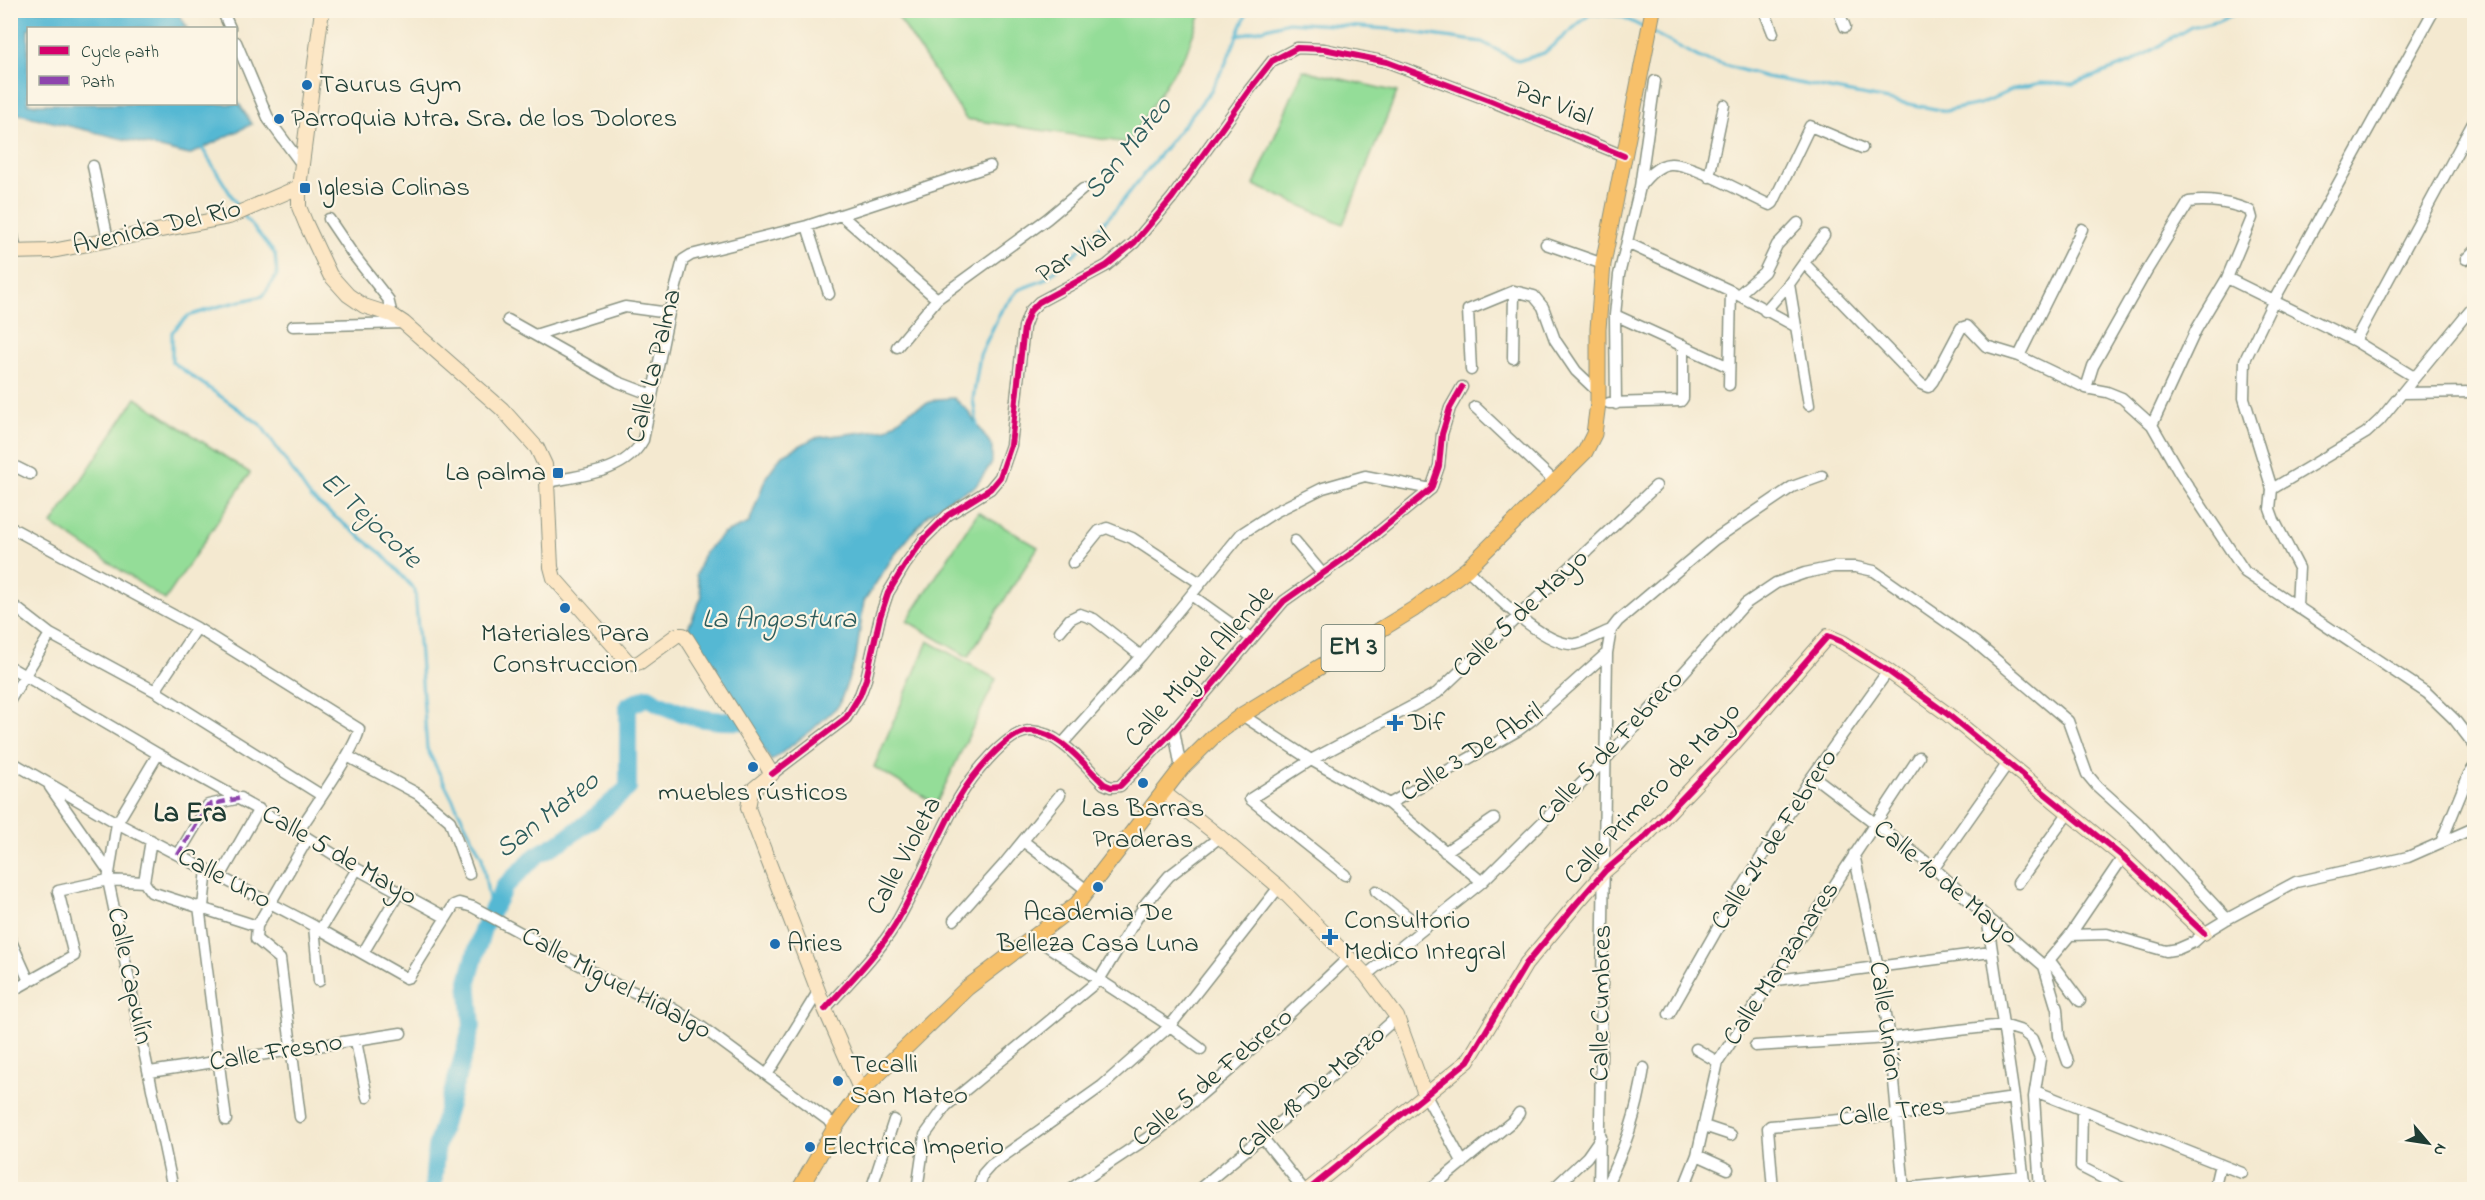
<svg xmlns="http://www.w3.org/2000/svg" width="2485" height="1200" viewBox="0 0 2485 1200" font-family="'Indie Flower',sans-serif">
	<rect width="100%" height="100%" fill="#fcf5e5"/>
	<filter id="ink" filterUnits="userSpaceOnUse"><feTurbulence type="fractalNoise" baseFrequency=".0167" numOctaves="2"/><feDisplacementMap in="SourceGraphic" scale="12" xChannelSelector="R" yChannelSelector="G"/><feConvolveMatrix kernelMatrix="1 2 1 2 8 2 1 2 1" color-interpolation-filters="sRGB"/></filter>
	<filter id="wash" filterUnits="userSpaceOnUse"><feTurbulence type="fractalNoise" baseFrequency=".008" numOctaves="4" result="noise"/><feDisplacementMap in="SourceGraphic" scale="24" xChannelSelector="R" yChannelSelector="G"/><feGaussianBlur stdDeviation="1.35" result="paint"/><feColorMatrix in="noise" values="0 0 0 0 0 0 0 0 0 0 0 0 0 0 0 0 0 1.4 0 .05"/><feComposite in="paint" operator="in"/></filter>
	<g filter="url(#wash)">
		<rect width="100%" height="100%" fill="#f4e9d0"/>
		<path fill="#94dd98" stroke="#5a8d66" stroke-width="1.5" d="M 894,11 L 1202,11 L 1186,53 L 1128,143 L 966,119 Z
			M 1303,70 L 1397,92 L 1343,224 L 1254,185 Z
			M 136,398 L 250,473 L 165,600 L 52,524 Z
			M 978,512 L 1038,547 L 968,657 L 907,621 Z
			M 928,641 L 996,679 L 936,804 L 874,767 Z"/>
		<path fill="#54b8d3" stroke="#3a7a84" stroke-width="1.5" d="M 11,10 L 176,11 L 188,28 L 28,28 L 28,104 L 236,104 L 236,99 L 252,124 L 189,155 L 11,112 Z
			M 954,398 L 967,410 L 992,446 L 992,463 L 975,487 L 952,497 L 928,514 L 893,557 L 864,601 L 856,658 L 839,705 L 812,730 L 771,761 L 688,628 L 702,596 L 696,575 L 704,553 L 723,534 L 749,523 L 766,477 L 781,456 L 814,438 L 887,429 L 910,411 L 937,399 Z"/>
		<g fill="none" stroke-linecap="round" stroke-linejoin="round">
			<path stroke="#54b8d3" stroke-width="3" d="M 1653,33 L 1700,58 L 1766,77 L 1946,111 L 1980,104 L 2014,89 L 2040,83 L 2073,84 L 2132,62 L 2191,27 L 2217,21 L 2241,10
				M 1237,36 L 1288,22 L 1389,29 L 1482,42 L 1518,61 L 1544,53 L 1590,14 L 1621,16 L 1644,28
				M 202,148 L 239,208
				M 244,216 L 275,254 L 277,275 L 263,296 L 220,306 L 188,316 L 172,332 L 172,362 L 261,425 L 311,498 L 382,554 L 415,590 L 427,749 L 482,857 L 491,912
				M 977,425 L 973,399 L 980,355 L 1001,311 L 1018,290 L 1044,280 L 1079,250 L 1116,209 L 1210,92 L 1225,65 L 1248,10"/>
			<path stroke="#54b8d3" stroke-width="18" d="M 433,1190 L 436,1148 L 472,1026 L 468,981 L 483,928 L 505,886 L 537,855 L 562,841 L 590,821 L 628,788 L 628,706 L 648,697 C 677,715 711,723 745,721"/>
		</g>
	</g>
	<g filter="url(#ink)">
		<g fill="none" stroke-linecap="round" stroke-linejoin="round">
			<defs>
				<path id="street" d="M 222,10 L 230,28
					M 1764,10 L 1773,33
					M 1838,10 L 1845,27
					M 1934,10 L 1935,12
					M 2473,10 L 2474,11
					M 236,42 L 269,120 L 303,166
					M 93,166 L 108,240
					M 1709,177 L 1724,105
					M 1640,186 C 1647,177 1657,165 1670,164 C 1690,162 1749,196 1770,205 L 1773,203 L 1810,126 L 1862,148
					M 841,215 L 937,299
					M 329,219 L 352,253 L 388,299 L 392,315
					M 10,220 L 16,252
					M 807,226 L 829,294
					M 1627,243 L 1731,291 L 1795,326
					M 1546,244 L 1603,264
					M 2466,259 L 2474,251
					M 1804,263 L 1921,384 L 1928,387 L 1933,381 L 1961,328 L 1967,326 L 1986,346 L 2019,356 L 2086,388 L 2107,392 L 2122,398 L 2152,425
					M 2227,278 L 2355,341 L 2414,377
					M 1738,295 L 1764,272 L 1777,245 L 1798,223
					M 1765,311 L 1789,284
					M 1615,315 L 1729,367
					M 508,320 L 618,382 L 652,395
					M 293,326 L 404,323
					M 535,335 L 625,307 L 669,313
					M 2355,341 L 2474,121
					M 897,347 L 937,299 L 1047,219 L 1083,189
					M 2019,356 L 2082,229
					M 1513,358 L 1514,291
					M 1471,370 L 1468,310 L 1514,291 L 1534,296 L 1543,307 L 1555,340 L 1576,371 L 1598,392
					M 1729,385 L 1731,291
					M 2086,388 L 2093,366 L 2147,270 L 2189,202 C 2207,199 2234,203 2250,211 L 2252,218 L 2227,278 L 2196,330 L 2152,425 L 2180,474 L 2245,572 L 2427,693 L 2454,719 L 2474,745
					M 2402,393 L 2474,392
					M 1609,403 L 1681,401 L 1683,398 L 1683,345
					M 1616,404 L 1615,315 L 1619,275 L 1640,187 L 1655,81
					M 1809,405 L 1789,284 L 1824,235
					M 1475,407 L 1555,482
					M 10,464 L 30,474
					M 547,482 C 582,475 625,473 643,440 L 669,313 L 683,260 L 691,255 L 807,226 L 990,166
					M 2272,489 L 2244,398 L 2245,360 L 2273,302 L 2434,10
					M 10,527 L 197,628 L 359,729 C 358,746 310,813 298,832
					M 1295,541 L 1321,572
					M 1073,563 L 1099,531 L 1107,528 L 1132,538 L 1200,583
					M 1467,569 C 1489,589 1544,648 1576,644 C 1587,642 1600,634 1611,630
					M 1191,595 L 1251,638
					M 10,603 L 50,634 L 155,691 L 321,795
					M 2297,606 L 2299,568 L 2274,520 L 2270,509 L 2272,489 L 2366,433 L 2380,420 L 2474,305
					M 1060,631 L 1070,619 L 1080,614 L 1094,619 L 1141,656
					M 10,667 L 158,754 L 298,832 L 357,869 L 445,917
					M 155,691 L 197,628
					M 10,700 L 50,634
					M 1242,715 L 1311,760 L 1389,804 L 1482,882
					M 1174,730 L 1181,769
					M 1062,744 L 1141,656 L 1241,534 L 1275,512 L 1323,488 L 1365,476 L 1431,489
					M 158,754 L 117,823 L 108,880 L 172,1184
					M 347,756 L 418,794 L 450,821 L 469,874
					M 10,761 L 117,823 L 314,926 L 406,978 L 409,977 L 454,905 L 459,903 L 473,907 L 617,985 L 670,1007 L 703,1028 L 836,1126
					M 772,774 L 846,718 L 860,695 L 866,679 L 880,617 L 888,593 L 905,565 L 924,539 L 948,515 L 990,489 L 1000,477 L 1011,445 L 1024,327 L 1030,311 L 1039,302 L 1106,266 L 1134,243 L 1172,198 L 1250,89 L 1272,61 L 1297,48 L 1324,49 L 1387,62 L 1491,101 L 1624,156
					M 1813,776 L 1934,868 L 1987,917 L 2044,966
					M 50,787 L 108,870
					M 1389,804 L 1517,731 L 1533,719 L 1607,653
					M 2442,840 L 2469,774 L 2474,767
					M 1023,841 L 1088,891
					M 1445,852 L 1494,819
					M 1854,854 L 1878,967 L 1890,1038 L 1904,1190
					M 178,855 L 208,805 L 241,798
					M 1934,868 L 2008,763
					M 1345,875 L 1250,799 L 1311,760 L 1437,693 L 1656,486
					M 220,877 L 259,809
					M 144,882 L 151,892 L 257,926
					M 144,882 L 151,840
					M 2018,883 L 2069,812
					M 1376,891 L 1422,928
					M 199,906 L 226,1120
					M 203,907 L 207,869
					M 1987,917 L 2014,1098 L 2025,1190
					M 954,920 L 1004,864 L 1060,795
					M 314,926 L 319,981
					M 320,930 L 357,869
					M 2070,935 L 2107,934 L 2166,951 L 2178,949 L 2194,942 L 2204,933 L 2227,919 L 2296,882 L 2408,857 L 2474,828
					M 1035,938 L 1170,1026 L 1201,1049
					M 10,939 L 29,981
					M 363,953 L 400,891
					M 2050,961 L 2080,1001
					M 2044,966 L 2070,935 L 2123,857
					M 2044,966 L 2057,1009 L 2059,1036 L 2068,1062
					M 1366,975 L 1482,882 L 1605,760 L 1745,604 L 1776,583 L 1805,573 L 1833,567 L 1856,567 L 1874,571 L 1975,642 L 2068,721 L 2087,774 L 2097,786 L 2137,822 L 2227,919
					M 1769,981 L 1991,952
					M 10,992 L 74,956 L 58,891 L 108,880 L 144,882
					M 825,1009 C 849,982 876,956 895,925 C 919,884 936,839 959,798 C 970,779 1007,730 1031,731 C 1060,732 1085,766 1104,784 L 1111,787 L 1120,786 L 1174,730 L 1284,601 L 1359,548 L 1431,489 L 1439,466 L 1442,434 L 1450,408 L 1462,387
					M 1669,1014 L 1724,917 L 1809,781 L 1888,671
					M 356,1041 L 367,1097
					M 1755,1046 L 1890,1038 L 2003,1025 L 2022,1031 L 2032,1039 L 2040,1059 L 2034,1097 L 2040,1190
					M 1696,1049 L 1718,1062
					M 150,1072 L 401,1033
					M 767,1075 L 818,992
					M 2035,1091 L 2242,1173
					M 1425,1094 L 1463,1163
					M 2082,1110 L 2081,1167 L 2126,1190
					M 300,1117 L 280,959 L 256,939 L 257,926 L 308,838
					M 1704,1126 L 1731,1135
					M 1262,1137 L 1304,1190
					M 1697,1155 L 1728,1169
					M 1686,1184 L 1699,1190
					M 1898,1189 L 2023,1176
					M 871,1190 L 894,1120
					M 917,1190 L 925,1135 L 946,1106 L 1099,980 L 1146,903 L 1169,876 L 1220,837
					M 978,1190 L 983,1174 L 991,1165 L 1102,1086 L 1170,1026 L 1279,887
					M 1069,1190 L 1158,1131 L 1229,1071 L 1349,957
					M 1198,1190 L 1286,1117 L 1397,1017
					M 1429,1190 L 1514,1120 L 1519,1113
					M 1552,1190 L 1587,1157 L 1601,1137
					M 1599,1190 L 1607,653 L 1611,630 L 1618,621 L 1715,539 L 1792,487 L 1822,476
					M 1604,1190 C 1625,1149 1637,1114 1644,1068
					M 1683,1190 L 1697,1155 L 1718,1062 L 1919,757
					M 1773,1190 L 1768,1128 L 1770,1126 L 1897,1115 L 2014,1098
					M 2214,1190 L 2220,1164"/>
				<path id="secondary" d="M 322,10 L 299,187 L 299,207 L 306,224 L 330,275 L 348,295 L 364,306 L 392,315 L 404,323 L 502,409 L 537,448 L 545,465 L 547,482 L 551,567 L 554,578 L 629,663 L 634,664 L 640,662 L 677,635 L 683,635 L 687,639 L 772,774 L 751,791 L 748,808 L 825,1009 L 861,1091
					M 10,252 L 52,251 L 229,217 L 299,187
					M 1163,792 L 1220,837 L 1279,887 L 1366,975 L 1397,1017 L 1425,1094
					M 1308,1190 L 1468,1061 L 1526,964 L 1577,903 L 1605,871 L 1645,837 L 1731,747 L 1828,636 L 1842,642 L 1888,671 L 1946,713 L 2123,857 L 2204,933"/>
				<path id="primary" d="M 799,1190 L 836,1126 L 861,1091 L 967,988 L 1077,904 L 1181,769 L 1214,736 L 1242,715 L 1414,609 L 1467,569 L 1585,452 L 1594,434 L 1598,403 L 1598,329 L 1603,264 L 1653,10"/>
			</defs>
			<use href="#street" stroke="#8a9382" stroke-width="13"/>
			<use href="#secondary" stroke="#8a9382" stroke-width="16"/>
			<use href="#primary" stroke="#8a9382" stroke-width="17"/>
			<use href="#street" stroke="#fff" stroke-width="10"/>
			<use href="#secondary" stroke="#fce6c4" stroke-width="14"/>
			<use href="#primary" stroke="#f7c06b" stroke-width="15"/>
			<path stroke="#8e44ad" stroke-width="4.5" stroke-dasharray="9 4.5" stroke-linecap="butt" d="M 178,855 L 208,805 L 241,798"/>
			<defs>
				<path id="cycleway" d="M 772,774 L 846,718 L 860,695 L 866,679 L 880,617 L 888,593 L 905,565 L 924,539 L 948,515 L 990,489 L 1000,477 L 1011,445 L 1024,327 L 1030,311 L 1039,302 L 1106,266 L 1134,243 L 1172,198 L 1250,89 L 1272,61 L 1297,48 L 1324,49 L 1387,62 L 1491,101 L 1624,156
					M 825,1009 C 849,982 876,956 895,925 C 919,884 936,839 959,798 C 970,779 1007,730 1031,731 C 1060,732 1085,766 1104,784 L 1111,787 L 1120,786 L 1174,730 L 1284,601 L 1359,548 L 1431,489 L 1439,466 L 1442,434 L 1450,408 L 1462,387
					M 1308,1190 L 1468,1061 L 1526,964 L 1577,903 L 1605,871 L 1645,837 L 1731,747 L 1828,636 L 1842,642 L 1888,671 L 1946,713 L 2123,857 L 2204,933"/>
			</defs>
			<use href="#cycleway" stroke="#fcf5e5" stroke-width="10"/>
			<use href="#cycleway" stroke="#d6006c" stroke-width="6"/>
		</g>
	</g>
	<g fill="#1f6fb2" stroke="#fcf5e5" stroke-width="2">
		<circle cx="307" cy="85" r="6"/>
		<circle cx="279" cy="119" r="6"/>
		<rect x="299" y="182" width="12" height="12" rx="3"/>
		<rect x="552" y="467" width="12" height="12" rx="3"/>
		<circle cx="565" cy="608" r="6"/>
		<path d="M1392 714h6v6h6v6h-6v6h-6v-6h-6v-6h6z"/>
		<circle cx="753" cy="767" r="6"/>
		<circle cx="1143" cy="783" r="6"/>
		<circle cx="1098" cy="887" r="6"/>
		<path d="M1327 928h6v6h6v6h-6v6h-6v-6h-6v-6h6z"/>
		<circle cx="775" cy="944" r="6"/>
		<circle cx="838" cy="1081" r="6"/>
		<circle cx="810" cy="1147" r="6"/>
	</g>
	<g text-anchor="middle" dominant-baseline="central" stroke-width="4.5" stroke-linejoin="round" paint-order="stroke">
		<rect fill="#fcf5e5" stroke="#617469" stroke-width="1.5" x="1321.5" y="625" width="63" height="46" rx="4.5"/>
		<g font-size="26" font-weight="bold" fill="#1f3d34">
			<text x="1353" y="648">EM 3</text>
		</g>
		<g font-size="27" fill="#1f3d34" stroke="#fcf5e5" text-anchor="start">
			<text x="319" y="85">Taurus Gym</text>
			<text x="291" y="119">Parroquia Ntra. Sra. de los Dolores</text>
			<text x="317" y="188">Iglesia Colinas</text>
			<text x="546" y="473" text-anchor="end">La palma</text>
			<text x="565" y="634" text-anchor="middle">Materiales Para<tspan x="565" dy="31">Construccion</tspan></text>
			<text x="1408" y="723">Dif</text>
			<text x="753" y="793" text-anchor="middle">muebles rústicos</text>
			<text x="1143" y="809" text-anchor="middle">Las Barras<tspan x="1143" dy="31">Praderas</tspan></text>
			<text x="1098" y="913" text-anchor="middle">Academia De<tspan x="1098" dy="31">Belleza Casa Luna</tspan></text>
			<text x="1344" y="921">Consultorio<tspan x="1344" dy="31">Medico Integral</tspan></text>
			<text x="787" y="944">Aries</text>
			<text x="850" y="1065">Tecalli<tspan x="850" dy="31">San Mateo</tspan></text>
			<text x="822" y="1147">Electrica Imperio</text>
		</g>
		<g font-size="27" fill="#1f3d34" stroke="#fcf5e5">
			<text transform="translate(1553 104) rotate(22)">Par Vial</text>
			<text transform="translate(157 228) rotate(-13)">Avenida Del Río</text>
			<text transform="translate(1074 256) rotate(-32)">Par Vial</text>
			<text transform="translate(655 366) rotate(-76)">Calle La Palma</text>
			<text transform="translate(1521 614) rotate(-43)">Calle 5 de Mayo</text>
			<text transform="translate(1200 667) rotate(-48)">Calle Miguel Allende</text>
			<text transform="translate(1611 748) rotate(-47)">Calle 5 de Febrero</text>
			<text transform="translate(1472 753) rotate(-32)">Calle 3 De Abril</text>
			<text transform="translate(1653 794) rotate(-46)">Calle Primero de Mayo</text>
			<text transform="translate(1775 840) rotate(-57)">Calle 24 de Febrero</text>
			<text transform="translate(339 856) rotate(30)">Calle 5 de Mayo</text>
			<text transform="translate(905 856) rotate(-62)">Calle Violeta</text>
			<text transform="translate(224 879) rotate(28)">Calle Uno</text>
			<text transform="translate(1945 883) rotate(40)">Calle 10 de Mayo</text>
			<text transform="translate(1782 964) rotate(-57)">Calle Manzanares</text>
			<text transform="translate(129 976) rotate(78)">Calle Capulín</text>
			<text transform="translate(616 984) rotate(28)">Calle Miguel Hidalgo</text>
			<text transform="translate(1602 1003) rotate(-89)">Calle Cumbres</text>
			<text transform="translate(1885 1021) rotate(82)">Calle Unión</text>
			<text transform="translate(276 1053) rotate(-9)">Calle Fresno</text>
			<text transform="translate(1213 1078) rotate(-40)">Calle 5 de Febrero</text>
			<text transform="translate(1312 1092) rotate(-41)">Calle 18 De Marzo</text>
			<text transform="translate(1892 1113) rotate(-6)">Calle Tres</text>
		</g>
		<g font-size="28" font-style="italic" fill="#2c5c5c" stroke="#fcf5e5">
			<text transform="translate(1129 149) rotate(-51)">San Mateo</text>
			<text transform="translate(370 521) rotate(43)">El Tejocote</text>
			<text x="779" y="620">La Angostura</text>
			<text transform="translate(548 816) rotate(-38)">San Mateo</text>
		</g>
		<g font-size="28" font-weight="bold" fill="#1f3d34" stroke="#fcf5e5">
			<text x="190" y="814">La Era</text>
		</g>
	</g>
	<rect width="2485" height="1200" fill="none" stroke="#fcf5e5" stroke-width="36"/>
	<rect x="27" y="27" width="210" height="78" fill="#fcf5e5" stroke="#a4ab9e" stroke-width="1.5"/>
	<rect x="39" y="46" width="30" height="9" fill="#d6006c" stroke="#a4ab9e" stroke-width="1.5"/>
	<text x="81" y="57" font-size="18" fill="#1f3d34">Cycle path</text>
	<rect x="39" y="76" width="30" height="9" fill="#8e44ad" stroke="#a4ab9e" stroke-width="1.5"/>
	<text x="81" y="87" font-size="18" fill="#1f3d34">Path</text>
	<g transform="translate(2428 1143) rotate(119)" stroke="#fcf5e5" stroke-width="4.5" paint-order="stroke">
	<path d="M0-4.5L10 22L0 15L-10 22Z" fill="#1f3d34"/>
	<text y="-9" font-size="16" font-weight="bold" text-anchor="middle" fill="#1f3d34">N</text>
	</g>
</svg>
